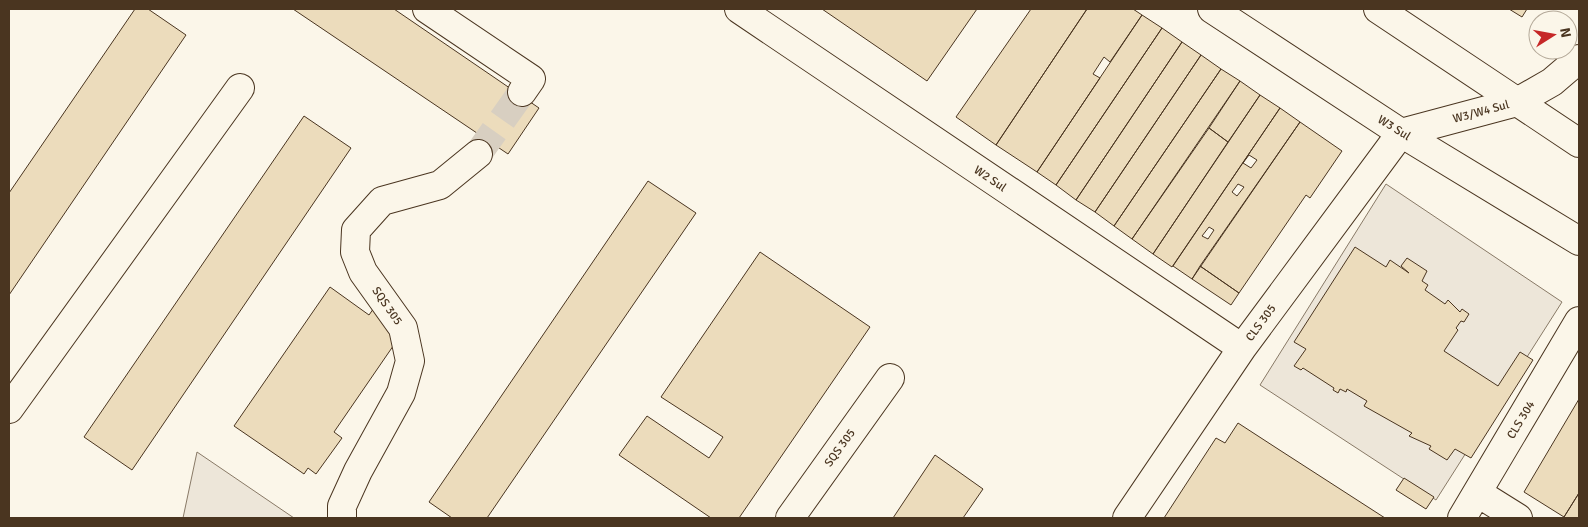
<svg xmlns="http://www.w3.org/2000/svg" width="1588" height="527" viewBox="0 0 1588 527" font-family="Signika,sans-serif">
	<rect width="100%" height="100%" fill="#fbf6e9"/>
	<path fill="#ede6d9" stroke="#887966" d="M 1386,184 L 1562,302 L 1436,500 L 1260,385 Z
		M 197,452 L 294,518 L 183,518 Z"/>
	<path fill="#ecdcbc" stroke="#4a3520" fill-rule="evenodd" d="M 135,9 L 148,9 L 186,35 L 9,295 L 9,193 Z
		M 293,9 L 394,9 L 539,108 L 508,154 Z
		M 822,9 L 977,9 L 927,81 Z
		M 1031,9 L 1087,9 L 996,145 L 956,117 Z
		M 1087,9 L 1133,9 L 1142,15 L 1110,62 L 1104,57 L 1093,74 L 1100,78 L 1037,172 L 996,145 Z
		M 1509,9 L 1527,9 L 1522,17 Z
		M 1142,15 L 1162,28 L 1056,185 L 1037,172 Z
		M 1162,28 L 1182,42 L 1076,200 L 1056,185 Z
		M 1182,42 L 1201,55 L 1095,212 L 1076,200 Z
		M 1201,55 L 1221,69 L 1114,226 L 1095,212 Z
		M 1221,69 L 1240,81 L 1132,239 L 1114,226 Z
		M 1240,81 L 1260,95 L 1228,142 L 1209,128 Z
		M 1260,95 L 1280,108 L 1172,267 L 1153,254 Z
		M 1280,108 L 1300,122 L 1192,279 L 1173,266 ZM 1249,155 L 1257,160 L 1251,168 L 1243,163 ZM 1238,184 L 1244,187 L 1237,196 L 1232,192 ZM 1209,227 L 1214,230 L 1208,239 L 1202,236 Z
		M 304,116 L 351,148 L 132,470 L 84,437 Z
		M 1300,122 L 1342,151 L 1310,198 L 1306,195 L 1239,293 L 1200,266 Z
		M 1209,128 L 1228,142 L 1153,254 L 1132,239 Z
		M 648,181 L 696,213 L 487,518 L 452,518 L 429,502 Z
		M 1355,247 L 1386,267 L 1390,260 L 1409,273 L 1401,266 L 1407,258 L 1427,271 L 1422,281 L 1428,285 L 1425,290 L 1445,304 L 1448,300 L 1460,312 L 1462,309 L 1469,314 L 1464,322 L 1461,321 L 1456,328 L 1458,330 L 1444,351 L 1498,386 L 1520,352 L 1533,360 L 1471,458 L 1455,449 L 1447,460 L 1429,449 L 1431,446 L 1409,436 L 1412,433 L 1364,406 L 1367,401 L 1347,389 L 1346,392 L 1340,389 L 1338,393 L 1333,390 L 1334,388 L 1303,368 L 1301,370 L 1294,366 L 1306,349 L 1294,342 Z
		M 760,252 L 870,327 L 739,518 L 711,518 L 619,455 L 647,416 L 709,458 L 723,437 L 661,397 Z
		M 1200,266 L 1239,293 L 1231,305 L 1192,279 Z
		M 330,287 L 369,315 L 376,305 L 400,336 L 334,432 L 342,438 L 316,474 L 308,468 L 304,474 L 234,426 Z
		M 1579,399 L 1579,493 L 1564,517 L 1524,492 Z
		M 1238,423 L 1278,449 L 1385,518 L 1164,518 L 1216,438 L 1225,443 Z
		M 935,455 L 983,489 L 963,518 L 893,518 Z
		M 1404,478 L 1434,497 L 1426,509 L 1396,490 Z
		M 1579,493 L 1579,518 L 1566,518 L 1564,517 Z"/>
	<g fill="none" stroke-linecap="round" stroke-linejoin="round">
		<path stroke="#d8cfc1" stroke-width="28" stroke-dasharray="28 14" stroke-linecap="butt" d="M 478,154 L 522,92"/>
		<defs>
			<path id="street" d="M 427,9 L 531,79 L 522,92
				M 9,409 L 240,88
				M 342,518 L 342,506 L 358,471 L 401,393 L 410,361 L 403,328 L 363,272 L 355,252 L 356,230 L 382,201 L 440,185 L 478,154
				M 790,518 L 890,378"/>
			<path id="secondary" d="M 739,9 L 1242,348
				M 1478,493 L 1518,518
				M 1127,518 L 1242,348 L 1401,133 L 1517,102 L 1552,82 L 1579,59
				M 1462,518 L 1579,321"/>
			<path id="primary" d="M 1212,9 L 1401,133 L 1579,241
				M 1378,9 L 1579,143"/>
		</defs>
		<use href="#street" stroke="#4a3520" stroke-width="30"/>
		<use href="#secondary" stroke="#4a3520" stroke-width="30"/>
		<use href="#primary" stroke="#4a3520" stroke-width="30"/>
		<use href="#street" stroke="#fbf6e9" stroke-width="28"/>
		<use href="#secondary" stroke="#fbf6e9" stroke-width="28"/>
		<use href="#primary" stroke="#fbf6e9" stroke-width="28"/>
	</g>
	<g text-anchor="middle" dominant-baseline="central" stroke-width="4" stroke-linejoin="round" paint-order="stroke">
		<g font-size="12" fill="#4a3520" stroke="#fbf6e9">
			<text transform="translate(1481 112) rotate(-15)">W3/W4 Sul</text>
			<text transform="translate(1394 128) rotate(32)">W3 Sul</text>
			<text transform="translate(990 179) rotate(34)">W2 Sul</text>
			<text transform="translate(387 306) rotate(55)">SQS 305</text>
			<text transform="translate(1261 323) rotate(-54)">CLS 305</text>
			<text transform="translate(1521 420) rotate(-59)">CLS 304</text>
			<text transform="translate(840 448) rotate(-54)">SQS 305</text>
		</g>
	</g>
	<rect width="1588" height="527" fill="none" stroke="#4a3520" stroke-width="20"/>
	<g transform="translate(1553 35) rotate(79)"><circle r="24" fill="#fbf6e9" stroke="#b4a999"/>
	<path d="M0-4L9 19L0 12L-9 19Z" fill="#c62828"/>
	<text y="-8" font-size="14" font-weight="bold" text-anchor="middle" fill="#4a3520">N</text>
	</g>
</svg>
